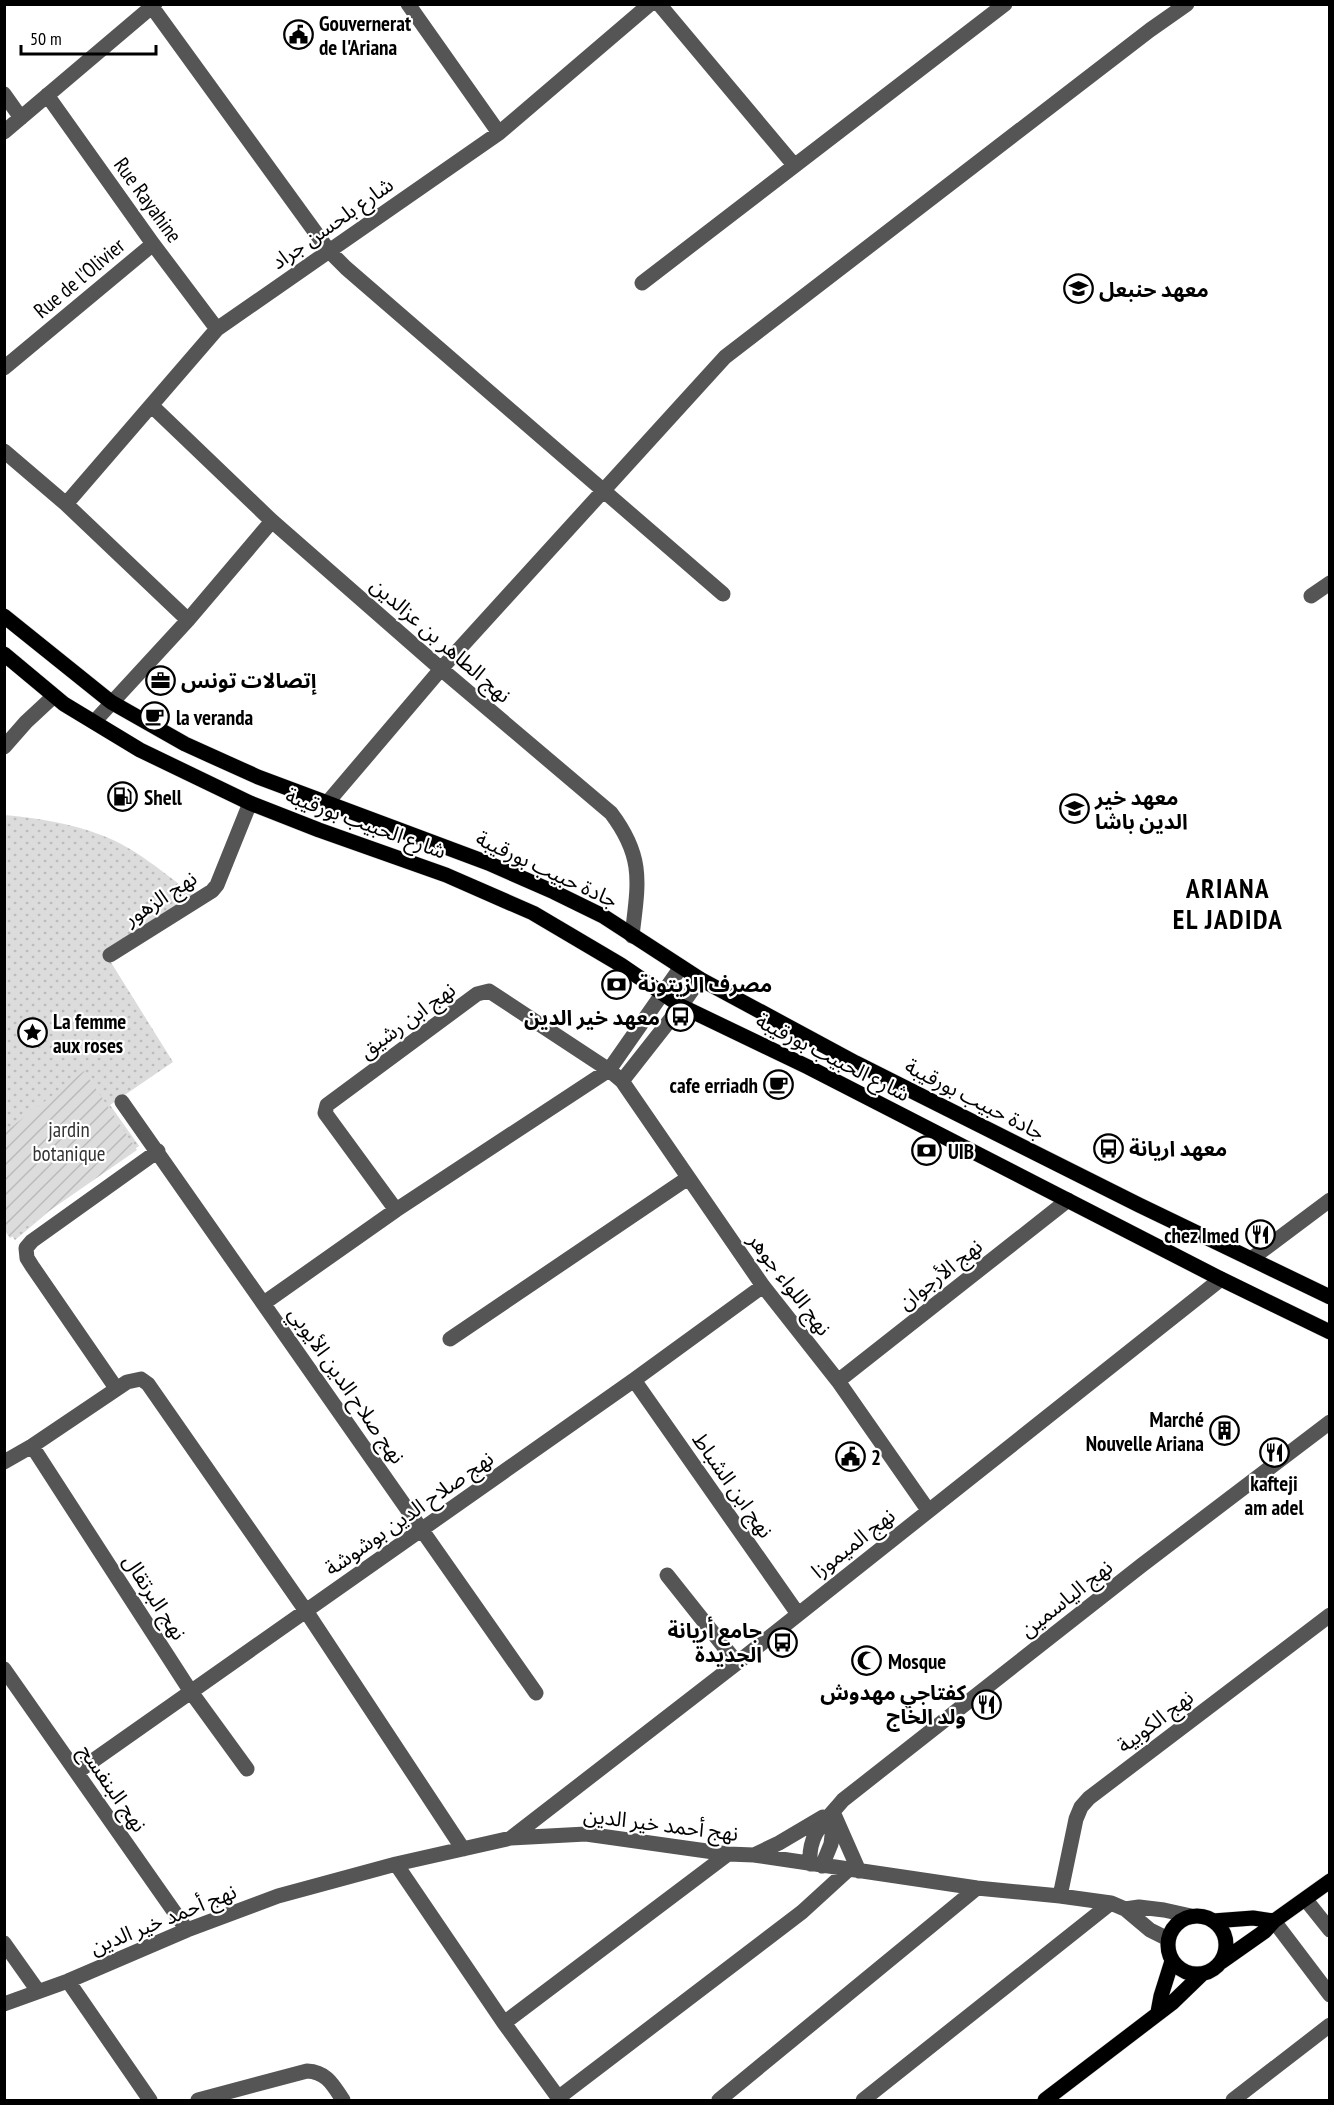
<svg xmlns="http://www.w3.org/2000/svg" width="1334" height="2105" viewBox="0 0 1334 2105" font-family="'PT Sans Narrow','Noto Sans Arabic',sans-serif">
	<defs>
		<pattern id="grass-dots" width="8" height="8" patternUnits="userSpaceOnUse" patternTransform="scale(1.5)"><rect width="8" height="8" fill="#dcdcdc"/><path d="M2 2h.1M6 6h.1" fill="none" stroke="#bbb" stroke-width="1.8" stroke-linecap="round"/></pattern>
		<pattern id="garden-furrows" width="10" height="10" patternUnits="userSpaceOnUse" patternTransform="scale(1.5)"><rect width="10" height="10" fill="#dcdcdc"/><path d="M-1 1l2-2M0 10L10 0M9 11l2-2" fill="none" stroke="#bbb"/></pattern>
	</defs>
	<rect width="100%" height="100%" fill="#fff"/>
	<path fill="url(#grass-dots)" d="M 5,815 C 37,818 70,823 101,835 C 135,847 166,875 195,896 L 107,956 L 173,1062 L 110,1105 L 139,1146 L 77,1188 L 15,1240 L 5,1228 Z"/>
	<path fill="url(#garden-furrows)" d="M 84,1071 L 137,1150 L 10,1238 L 5,1231 L 5,1132 Z"/>
	<g fill="none" stroke-linecap="round" stroke-linejoin="round">
		<defs>
			<path id="major" d="M 4,616 L 111,702 L 185,744 L 258,777 L 488,863 L 554,892 L 603,916 L 700,979 L 856,1063 L 1139,1205 L 1330,1297
				M 4,654 L 64,704 L 140,750 L 250,803 L 319,830 L 446,875 L 533,913 L 621,965 L 681,1006 L 808,1067 L 1221,1279 L 1330,1332
				M1168 1945a29 29 0 1 1 58 0a29 29 0 1 1-58 0Z
				M 1213,1921 L 1253,1918 L 1274,1921
				M 1221,1962 L 1265,1931 L 1274,1921 L 1330,1881
				M 1158,2012 L 1161,1996 L 1172,1961
				M 1045,2100 L 1172,2003 L 1202,1974"/>
		</defs>
		<use href="#major" stroke="#dbdbdb" stroke-width="16"/>
		<path stroke="#555" stroke-width="15" d="M 408,4 L 499,133
			M 659,4 L 794,165
			M 152,7 L 329,251 L 346,268 L 723,594
			M 4,94 L 21,118
			M 47,95 L 153,244 L 217,329
			M 4,132 L 155,4
			M 642,283 L 1005,4
			M 4,368 L 153,244
			M 152,406 L 272,521 L 441,669 L 611,813 C 645,858 638,884 632,936
			M 4,451 L 66,504 L 188,620
			M 66,504 L 217,329 L 499,133 L 650,4
			M 1311,596 L 1330,583
			M 94,722 L 188,620 L 272,521
			M 4,747 L 26,722 L 54,696
			M 327,803 L 441,669 L 725,357 L 1150,30 L 1187,4
			M 110,955 L 212,891 L 217,885 L 250,803
			M 622,1081 L 681,1006 L 700,979
			M 122,1102 L 536,1693
			M 396,1210 L 325,1113 L 327,1105 L 477,994 L 489,991 L 609,1070 L 622,1081 L 763,1286 L 838,1381 L 928,1510
			M 1251,1259 L 1330,1200
			M 264,1303 L 396,1210 L 609,1070 L 681,967
			M 450,1339 L 688,1178
			M 634,1380 L 798,1614
			M 838,1381 L 1068,1200
			M 116,1388 L 32,1266 L 27,1258 L 26,1248 L 32,1241 L 158,1151
			M 32,1446 L 191,1692 L 247,1769
			M 4,1462 L 32,1446 L 127,1382 L 141,1379 L 148,1384 L 306,1611 L 463,1849
			M 667,1575 L 737,1663
			M 4,1669 L 187,1930
			M 77,1772 L 634,1380 L 763,1286
			M 833,1812 L 859,1871
			M 511,1838 L 737,1663 L 1221,1279
			M 754,1855 L 779,1843 L 823,1817
			M 396,1864 L 504,2023 L 560,2100
			M 810,1864 C 808,1832 825,1822 843,1800 L 1142,1565 L 1330,1422
			M 822,1866 L 831,1844 L 834,1818
			M 1060,1896 L 1076,1819 L 1081,1807 L 1089,1798 L 1330,1615
			M 1306,1900 L 1330,1930
			M 1125,1909 L 1150,1930 L 1168,1939
			M 1274,1921 L 1330,1995
			M 4,1943 L 38,1991
			M 68,1981 L 150,2100
			M 4,2004 L 68,1981 L 187,1930 L 278,1896 L 396,1864 L 511,1838 L 586,1834 L 728,1854 L 754,1855 L 977,1888 L 1060,1896 L 1111,1903 L 1125,1909 L 1139,1907 L 1164,1910 L 1191,1916
			M 504,2023 L 728,1854
			M 558,2098 L 802,1912 L 848,1870
			M 198,2100 L 307,2071 C 327,2072 333,2085 343,2100
			M 719,2100 L 977,1888
			M 863,2100 L 1111,1903
			M 1233,2100 L 1330,2025"/>
		<use href="#major" stroke="#000" stroke-width="15"/>
	</g>
	<defs>
		<symbol id="civic-ring" viewBox="-11 -11 22 22"><circle r="9.5" fill="#fff" stroke="#000" stroke-width="1.5"/><path d="M-.6-6.5H3V-4.5H.6V-3L4-1V1h2V6H-6V1h2V-1L-.6-3ZM-1.2 2.5V6h2.4V2.5Z" fill="#000"/></symbol>
		<symbol id="university-ring" viewBox="-11 -11 22 22"><circle r="9.5" fill="#fff" stroke="#000" stroke-width="1.5"/><path d="M0-5L7-2L0 1L-7-2ZM-4 1L0 2.5L4 1V4Q0 6-4 4Z" fill="#000"/></symbol>
		<symbol id="office-ring" viewBox="-11 -11 22 22"><circle r="9.5" fill="#fff" stroke="#000" stroke-width="1.5"/><path d="M-6-3h4V-5.5h4V-3h4V5H-6ZM-1-4.5V-3h2v-1.5ZM-6 0V1H6V0Z" fill="#000"/></symbol>
		<symbol id="cafe-ring" viewBox="-11 -11 22 22"><circle r="9.5" fill="#fff" stroke="#000" stroke-width="1.5"/><path d="M-5.5-4.5H6V0H3Q3 3.5 0 3.5H-2.5Q-5.5 3.5-5.5 0ZM3-3.2v2h1.7v-2ZM-6 4.5H4V6H-6Z" fill="#000"/></symbol>
		<symbol id="fuel-ring" viewBox="-11 -11 22 22"><circle r="9.5" fill="#fff" stroke="#000" stroke-width="1.5"/><path d="M-5.5-6h7V0h2V4h1.3V-2.5L3-4.5l.8-.8L6-3V5H2.5V1h-1V6h-7ZM-4.2-4.7v3.2H.2V-4.7Z" fill="#000"/></symbol>
		<symbol id="bank-ring" viewBox="-11 -11 22 22"><circle r="9.5" fill="#fff" stroke="#000" stroke-width="1.5"/><path d="M-6-4H6V4H-6ZM0-2.3a2.3 2.3 0 1 0 0 4.6a2.3 2.3 0 1 0 0-4.6Z" fill="#000"/></symbol>
		<symbol id="bus-ring" viewBox="-11 -11 22 22"><circle r="9.5" fill="#fff" stroke="#000" stroke-width="1.5"/><path d="M-5-6H5V4H4V6H2V4H-2V6H-4V4H-5ZM-3.5-4V0h7V-4ZM-3.5 1.2v1.5H-2V1.2ZM2 1.2v1.5H3.5V1.2Z" fill="#000"/></symbol>
		<symbol id="sight-ring" viewBox="-11 -11 22 22"><circle r="9.5" fill="#fff" stroke="#000" stroke-width="1.5"/><path d="M0-6L1.8-2.2L6-1.7L2.9 1.2L3.7 5.4L0 3.3L-3.7 5.4L-2.9 1.2L-6-1.7L-1.8-2.2Z" fill="#000"/></symbol>
		<symbol id="restaurant-ring" viewBox="-11 -11 22 22"><circle r="9.5" fill="#fff" stroke="#000" stroke-width="1.5"/><path d="M-5-6h1v4h1v-4h1v4h1v-4h1v5L-1.5 .5V6h-2V.5L-5-1ZM5-6V6H3V1.5H1.5Q1.5-4 5-6Z" fill="#000"/></symbol>
		<symbol id="building-ring" viewBox="-11 -11 22 22"><circle r="9.5" fill="#fff" stroke="#000" stroke-width="1.5"/><path d="M-4-6H4V6H1V3H-1V6H-4ZM-2.5-4.3h1.7v1.8h-1.7ZM.8-4.3h1.7v1.8H.8ZM-2.5-1h1.7V.8h-1.7ZM.8-1h1.7V.8H.8Z" fill="#000"/></symbol>
		<symbol id="mosque-ring" viewBox="-11 -11 22 22"><circle r="9.5" fill="#fff" stroke="#000" stroke-width="1.5"/><path d="M3.5-4.9A6 6 0 1 0 3.5 4.9A5 5 0 1 1 3.5-4.9Z" fill="#000"/></symbol>
	</defs>
	<g fill-rule="evenodd">
		<use href="#civic-ring" x="282" y="18" width="33" height="33"/>
		<use href="#university-ring" x="1062" y="272" width="33" height="33"/>
		<use href="#office-ring" x="144" y="664" width="33" height="33"/>
		<use href="#cafe-ring" x="138" y="700" width="33" height="33"/>
		<use href="#fuel-ring" x="106" y="780" width="33" height="33"/>
		<use href="#university-ring" x="1058" y="792" width="33" height="33"/>
		<use href="#bank-ring" x="600" y="968" width="33" height="33"/>
		<use href="#bus-ring" x="664" y="1000" width="33" height="33"/>
		<use href="#sight-ring" x="16" y="1016" width="33" height="33"/>
		<use href="#cafe-ring" x="762" y="1068" width="33" height="33"/>
		<use href="#bus-ring" x="1092" y="1132" width="33" height="33"/>
		<use href="#bank-ring" x="910" y="1134" width="33" height="33"/>
		<use href="#restaurant-ring" x="1244" y="1218" width="33" height="33"/>
		<use href="#building-ring" x="1208" y="1414" width="33" height="33"/>
		<use href="#restaurant-ring" x="1258" y="1436" width="33" height="33"/>
		<use href="#civic-ring" x="834" y="1440" width="33" height="33"/>
		<use href="#bus-ring" x="766" y="1626" width="33" height="33"/>
		<use href="#mosque-ring" x="850" y="1644" width="33" height="33"/>
		<use href="#restaurant-ring" x="970" y="1688" width="33" height="33"/>
	</g>
	<g text-anchor="middle" dominant-baseline="central" stroke-width="4.5" stroke-linejoin="round" paint-order="stroke">
		<g font-size="21" font-weight="bold" fill="#000" stroke="#fff" text-anchor="start">
			<text x="319" y="23">Gouvernerat<tspan x="319" dy="24">de l'Ariana</tspan></text>
			<text x="1099" y="289">معهد حنبعل</text>
			<text x="181" y="680">إتصالات تونس</text>
			<text x="176" y="717">la veranda</text>
			<text x="144" y="797">Shell</text>
			<text x="1095" y="797">معهد خير<tspan x="1095" dy="24">الدين باشا</tspan></text>
			<text x="638" y="984">مصرف الزيتونة</text>
			<text x="660" y="1017" text-anchor="end">معهد خير الدين</text>
			<text x="53" y="1021">La femme<tspan x="53" dy="24">aux roses</tspan></text>
			<text x="758" y="1085" text-anchor="end">cafe erriadh</text>
			<text x="1129" y="1148">معهد اريانة</text>
			<text x="948" y="1151">UIB</text>
			<text x="1239" y="1235" text-anchor="end">chez Imed</text>
			<text x="1204" y="1419" text-anchor="end">Marché<tspan x="1204" dy="24">Nouvelle Ariana</tspan></text>
			<text x="871" y="1457">2</text>
			<text x="1274" y="1483" text-anchor="middle">kafteji<tspan x="1274" dy="24">am adel</tspan></text>
			<text x="762" y="1630" text-anchor="end">جامع أريانة<tspan x="762" dy="24">الجديدة</tspan></text>
			<text x="888" y="1661">Mosque</text>
			<text x="966" y="1692" text-anchor="end">كفتاجي مهدوش<tspan x="966" dy="24">ولد الخاج</tspan></text>
		</g>
		<g font-size="21" fill="#000" stroke="#fff">
			<text transform="translate(148 200) rotate(54)">Rue Rayahine</text>
			<text transform="translate(332 223) rotate(-35)">شارع بلحسن جراد</text>
			<text transform="translate(79 278) rotate(-40)">Rue de l'Olivier</text>
			<text transform="translate(441 640) rotate(41)">نهج الطاهر بن عزالدين</text>
			<text transform="translate(366 823) rotate(20)">شارع الحبيب بورقيبة</text>
			<text transform="translate(547 869) rotate(25)">جادة حبيب بورقيبة</text>
			<text transform="translate(160 898) rotate(-33)">نهج الزهور</text>
			<text transform="translate(407 1020) rotate(-36)">نهج ابن رشيق</text>
			<text transform="translate(833 1057) rotate(27)">شارع الحبيب بورقيبة</text>
			<text transform="translate(975 1099) rotate(27)">جادة حبيب بورقيبة</text>
			<text transform="translate(940 1274) rotate(-38)">نهج الأرجوان</text>
			<text transform="translate(790 1284) rotate(53)">نهج اللواء جوهر</text>
			<text transform="translate(347 1385) rotate(55)">نهج صلاح الدين الأيوبي</text>
			<text transform="translate(733 1485) rotate(55)">نهج ابن الشباط</text>
			<text transform="translate(409 1513) rotate(-35)">نهج صلاح الدين بوشوشة</text>
			<text transform="translate(853 1543) rotate(-38)">نهج الميموزا</text>
			<text transform="translate(155 1597) rotate(57)">نهج البرتقال</text>
			<text transform="translate(1066 1598) rotate(-38)">نهج الياسمين</text>
			<text transform="translate(1155 1721) rotate(-37)">نهج الكوبية</text>
			<text transform="translate(113 1788) rotate(55)">نهج البنفسج</text>
			<text transform="translate(661 1824) rotate(7)">نهج أحمد خير الدين</text>
			<text transform="translate(163 1919) rotate(-22)">نهج أحمد خير الدين</text>
		</g>
		<g font-size="21" fill="#333" stroke="#fff">
			<text x="69" y="1129">jardin<tspan x="69" dy="24">botanique</tspan></text>
		</g>
		<g font-size="27" font-weight="bold" letter-spacing="1.5" fill="#000" stroke="#fff">
			<text x="1228" y="888">ARIANA<tspan x="1228" dy="31">EL JADIDA</tspan></text>
		</g>
	</g>
	<rect width="1334" height="2105" fill="none" stroke="#000000" stroke-width="12"/>
	<path d="M21 45v9h135v-9" fill="none" stroke="#000000" stroke-width="3"/>
	<text x="30" y="45" font-size="18" fill="#000000" stroke="#ffffff" stroke-width="4.5" paint-order="stroke">50 m</text>
</svg>
